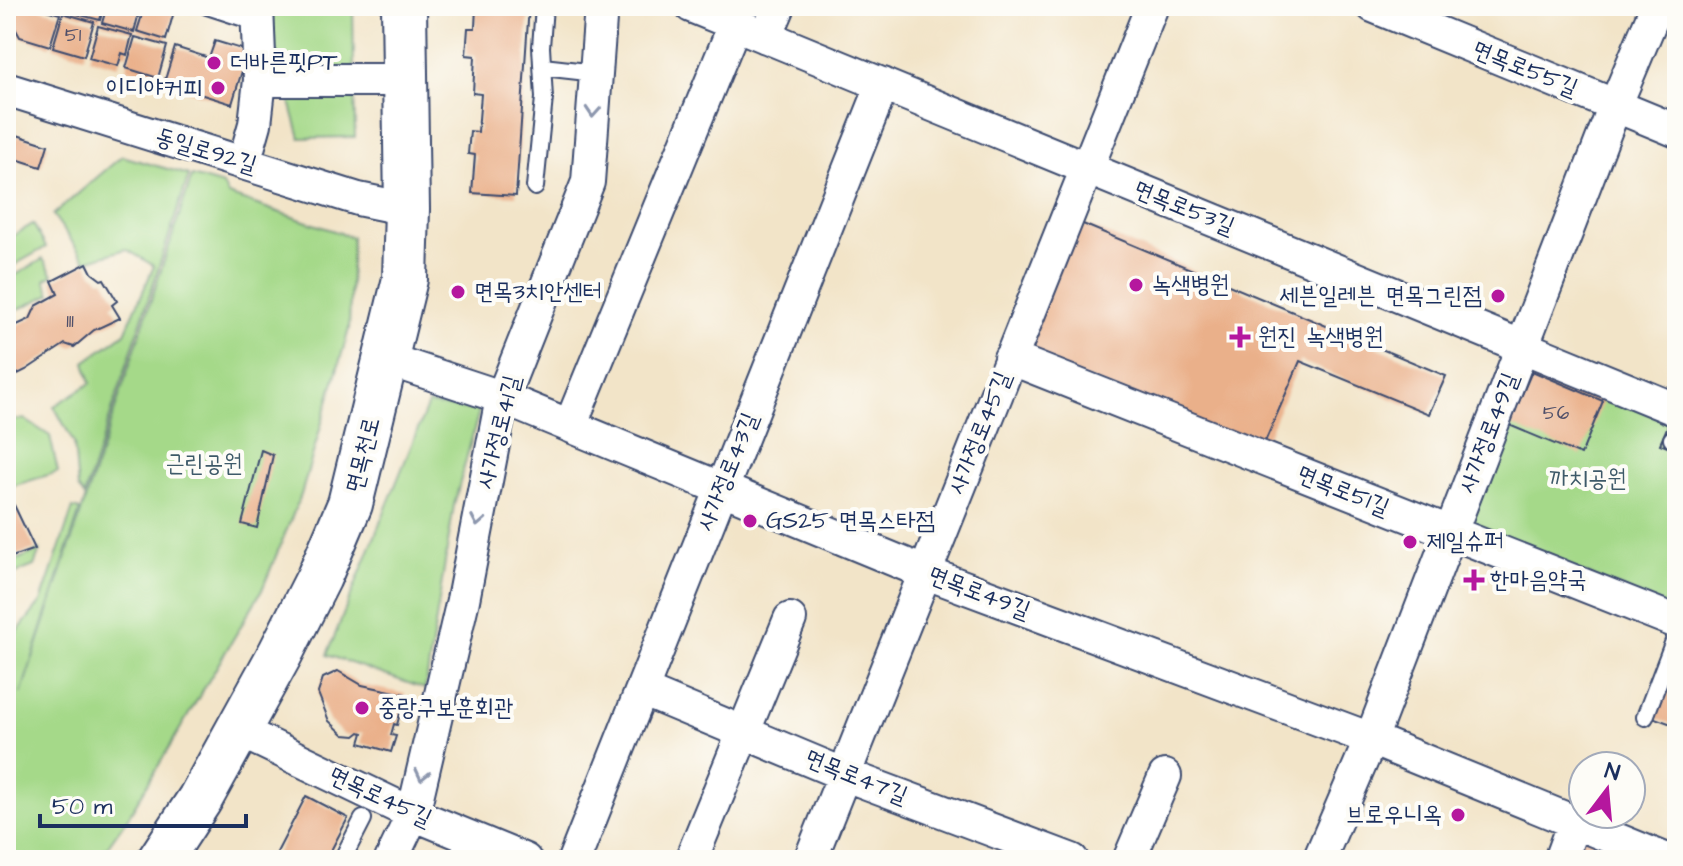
<svg xmlns="http://www.w3.org/2000/svg" width="1683" height="866" viewBox="0 0 1683 866" font-family="'Architects Daughter','Poor Story',sans-serif">
	<rect width="100%" height="100%" fill="#fdfcf7"/>
	<filter id="ink" filterUnits="userSpaceOnUse"><feTurbulence type="fractalNoise" baseFrequency=".0125" numOctaves="2"/><feDisplacementMap in="SourceGraphic" scale="16" xChannelSelector="R" yChannelSelector="G"/><feConvolveMatrix kernelMatrix="1 2 1 2 8 2 1 2 1" color-interpolation-filters="sRGB"/></filter>
	<filter id="wash" filterUnits="userSpaceOnUse"><feTurbulence type="fractalNoise" baseFrequency=".006" numOctaves="4" result="noise"/><feDisplacementMap in="SourceGraphic" scale="32" xChannelSelector="R" yChannelSelector="G"/><feGaussianBlur stdDeviation="1.8" result="paint"/><feColorMatrix in="noise" values="0 0 0 0 0 0 0 0 0 0 0 0 0 0 0 0 0 1.4 0 .05"/><feComposite in="paint" operator="in"/></filter>
	<g filter="url(#wash)">
		<rect width="100%" height="100%" fill="#f2e4c8"/>
		<path fill="#a5d989" stroke="#608474" stroke-width="2" d="M 271,6 L 353,6 L 355,137 L 300,138 L 270,29 Z
			M 122,156 L 189,175 L 84,496 L 78,488 L 74,443 L 54,406 L 91,383 L 85,362 L 125,333 L 154,266 L 126,249 L 86,261 L 53,215 Z
			M 192,176 L 223,185 L 228,195 L 352,237 L 349,329 L 301,495 L 262,590 L 127,819 L 98,860 L 6,860 L 6,740 L 14,714 L 6,711 L 6,654 L 14,636 L 41,602 L 73,508 L 80,510 L 21,694 Z
			M 33,224 L 46,247 L 9,268 L 14,276 L 43,259 L 53,275 L 45,280 L 51,294 L 8,314 L 6,240 Z
			M 1531,360 L 1677,420 L 1677,610 L 1464,526 Z
			M 428,404 L 479,411 L 454,505 L 425,689 L 327,655 Z
			M 24,419 L 50,436 L 58,472 L 6,488 L 6,421 Z
			M 40,550 L 34,566 L 6,577 L 6,564 Z"/>
		<g id="blocks">
			<path fill="#eab08a" d="M 14,6 L 32,6 L 60,14 L 50,46 L 20,37 L 10,19 Z
				M 46,6 L 104,6 L 100,20 Z
				M 107,6 L 130,6 L 140,9 L 134,32 L 102,23 Z
				M 145,6 L 175,8 L 166,40 L 137,31 Z
				M 476,6 L 529,6 L 516,196 L 472,193 L 475,155 L 468,154 L 470,131 L 478,132 L 481,94 L 473,93 L 475,56 L 466,55 L 468,28 L 475,28 Z
				M 63,13 L 94,22 L 84,56 L 53,47 Z
				M 98,26 L 132,35 L 127,55 L 122,53 L 118,66 L 89,58 Z
				M 135,37 L 167,46 L 158,78 L 126,68 Z
				M 215,41 L 248,51 L 232,104 L 164,83 L 175,47 L 209,58 Z
				M 17,135 L 48,145 L 41,167 L 10,157 Z
				M 1071,219 L 1446,376 L 1429,414 L 1300,361 L 1261,451 L 1017,350 Z
				M 87,263 L 92,273 L 101,280 L 104,279 L 117,301 L 112,305 L 120,318 L 94,330 L 74,347 L 65,344 L 26,370 L 6,380 L 6,323 L 13,319 L 17,325 L 30,319 L 36,306 L 58,294 L 52,281 Z
				M 1532,371 L 1603,401 L 1581,455 L 1509,425 Z
				M 1669,423 L 1677,427 L 1677,451 L 1660,444 Z
				M 261,450 L 273,455 L 257,528 L 242,524 Z
				M 14,505 L 35,549 L 6,559 L 6,509 Z
				M 1677,654 L 1677,726 L 1652,717 Z
				M 338,671 L 362,685 L 405,694 L 397,725 L 394,724 L 391,735 L 396,736 L 391,752 L 360,743 L 363,733 L 360,732 L 355,736 L 344,735 L 329,721 L 318,693 L 323,678 Z
				M 306,796 L 348,818 L 326,860 L 273,860 Z
				M 1575,832 L 1610,845 L 1604,860 L 1565,860 Z"/>
		</g>
	</g>
	<g filter="url(#ink)">
		<use href="#blocks" fill-opacity="0" stroke="#3b4a6e" stroke-width="2"/>
		<g fill="none" stroke-linecap="round" stroke-linejoin="round">
			<defs>
				<path id="lane" d="M 207,6 L 256,22
					M 543,67 L 596,73
					M 535,187 L 544,98 L 541,47 L 544,6
					M 1672,439 L 1677,441
					M 1645,717 L 1677,633
					M 342,860 L 363,819"/>
				<path id="street" d="M 691,6 L 1677,410
					M 1373,6 L 1677,131
					M 766,37 L 779,6
					M 260,80 L 406,80
					M 6,89 L 358,199 L 407,209
					M 244,163 L 255,124 L 260,80 L 257,6
					M 1010,358 L 1677,622
					M 386,359 L 495,395 L 924,572 L 1371,739 L 1667,860
					M 570,426 L 735,24
					M 642,690 L 843,774 L 1072,860
					M 238,730 L 413,814 L 525,860
					M 391,860 L 413,814 L 463,600 L 502,398 L 588,182 L 601,6
					M 574,860 L 883,84
					M 691,860 L 790,619
					M 810,860 L 1152,6
					M 1129,860 L 1165,776
					M 1319,860 L 1371,739 L 1615,106 L 1657,6
					M 1560,860 L 1574,822"/>
				<path id="secondary" d="M 160,860 L 200,799 L 280,654 L 319,577 L 350,504 L 405,279 L 407,209 L 404,6"/>
			</defs>
			<use href="#lane" stroke="#3b4a6e" stroke-width="20"/>
			<use href="#street" stroke="#3b4a6e" stroke-width="36"/>
			<use href="#secondary" stroke="#3b4a6e" stroke-width="48"/>
			<use href="#lane" stroke="#fff" stroke-width="16"/>
			<use href="#street" stroke="#fff" stroke-width="32"/>
			<use href="#secondary" stroke="#fff" stroke-width="44"/>
		</g>
		<defs><path id="oneway-chevron" d="M-2-3.5L2.5 0L-2 3.5" fill="none" stroke-width="1.6" stroke-linecap="round" stroke-linejoin="round" transform="scale(2)"/></defs>
		<g stroke="#8d97ae">
			<use href="#oneway-chevron" transform="translate(593 112) rotate(94)"/>
			<use href="#oneway-chevron" transform="translate(478 521) rotate(101)"/>
			<use href="#oneway-chevron" transform="translate(422 775) rotate(103)"/>
		</g>
	</g>
	<g fill="#b5179e" stroke="#fdfcf7" stroke-width="3">
		<circle cx="214" cy="63" r="8"/>
		<circle cx="218" cy="88" r="8"/>
		<circle cx="1136" cy="285" r="8"/>
		<circle cx="458" cy="292" r="8"/>
		<circle cx="1498" cy="296" r="8"/>
		<path d="M1236 325h8v8h8v8h-8v8h-8v-8h-8v-8h8z"/>
		<circle cx="750" cy="521" r="8"/>
		<circle cx="1410" cy="542" r="8"/>
		<path d="M1470 568h8v8h8v8h-8v8h-8v-8h-8v-8h8z"/>
		<circle cx="362" cy="708" r="8"/>
		<circle cx="1458" cy="815" r="8"/>
	</g>
	<g text-anchor="middle" dominant-baseline="central" stroke-width="8" stroke-linejoin="round" paint-order="stroke">
		<g font-size="20" fill="#4f4f69">
			<text x="73" y="35">51</text>
			<text x="70" y="321">111</text>
			<text x="1556" y="413">56</text>
		</g>
		<g font-size="24" fill="#1b2f5e" stroke="#fdfcf7" text-anchor="start">
			<text x="230" y="63">더바른핏PT</text>
			<text x="202" y="88" text-anchor="end">이디야커피</text>
			<text x="1152" y="285">녹색병원</text>
			<text x="474" y="292">면목3치안센터</text>
			<text x="1482" y="296" text-anchor="end">세븐일레븐 면목그린점</text>
			<text x="1258" y="337">원진 녹색병원</text>
			<text x="766" y="521">GS25 면목스타점</text>
			<text x="1426" y="542">제일슈퍼</text>
			<text x="1490" y="580">한마음약국</text>
			<text x="378" y="708">중랑구보훈회관</text>
			<text x="1442" y="815" text-anchor="end">브로우니옥</text>
		</g>
		<g font-size="24" fill="#1b2f5e" stroke="#fdfcf7">
			<text transform="translate(1525 69) rotate(22)">면목로55길</text>
			<text transform="translate(206 151) rotate(17)">동일로92길</text>
			<text transform="translate(1184 208) rotate(22)">면목로53길</text>
			<text transform="translate(499 432) rotate(-76)">사가정로41길</text>
			<text transform="translate(980 433) rotate(-68)">사가정로45길</text>
			<text transform="translate(1489 433) rotate(-69)">사가정로49길</text>
			<text transform="translate(363 455) rotate(-76)">면목천로</text>
			<text transform="translate(728 472) rotate(-68)">사가정로43길</text>
			<text transform="translate(1343 491) rotate(22)">면목로51길</text>
			<text transform="translate(979 593) rotate(21)">면목로49길</text>
			<text transform="translate(856 777) rotate(22)">면목로47길</text>
			<text transform="translate(380 797) rotate(25)">면목로45길</text>
		</g>
		<g font-size="24" fill="#3e5a69" stroke="#fdfcf7">
			<text x="204" y="464">근린공원</text>
			<text x="1588" y="479">까치공원</text>
		</g>
	</g>
	<rect width="1683" height="866" fill="none" stroke="#fdfcf7" stroke-width="32"/>
	<g transform="translate(1607 790) rotate(16)"><circle r="38" fill="#fdfcf7" stroke="#a3aaba" stroke-width="2"/>
	<path d="M0-6L14 30L0 20L-14 30Z" fill="#b5179e"/>
	<text y="-12" font-size="22" font-weight="bold" text-anchor="middle" fill="#1b2f5e">N</text>
	</g>
	<path d="M40 814v12h206v-12" fill="none" stroke="#1b2f5e" stroke-width="4"/>
	<text x="52" y="814" font-size="24" fill="#1b2f5e" stroke="#fdfcf7" stroke-width="6" paint-order="stroke">50 m</text>
</svg>
